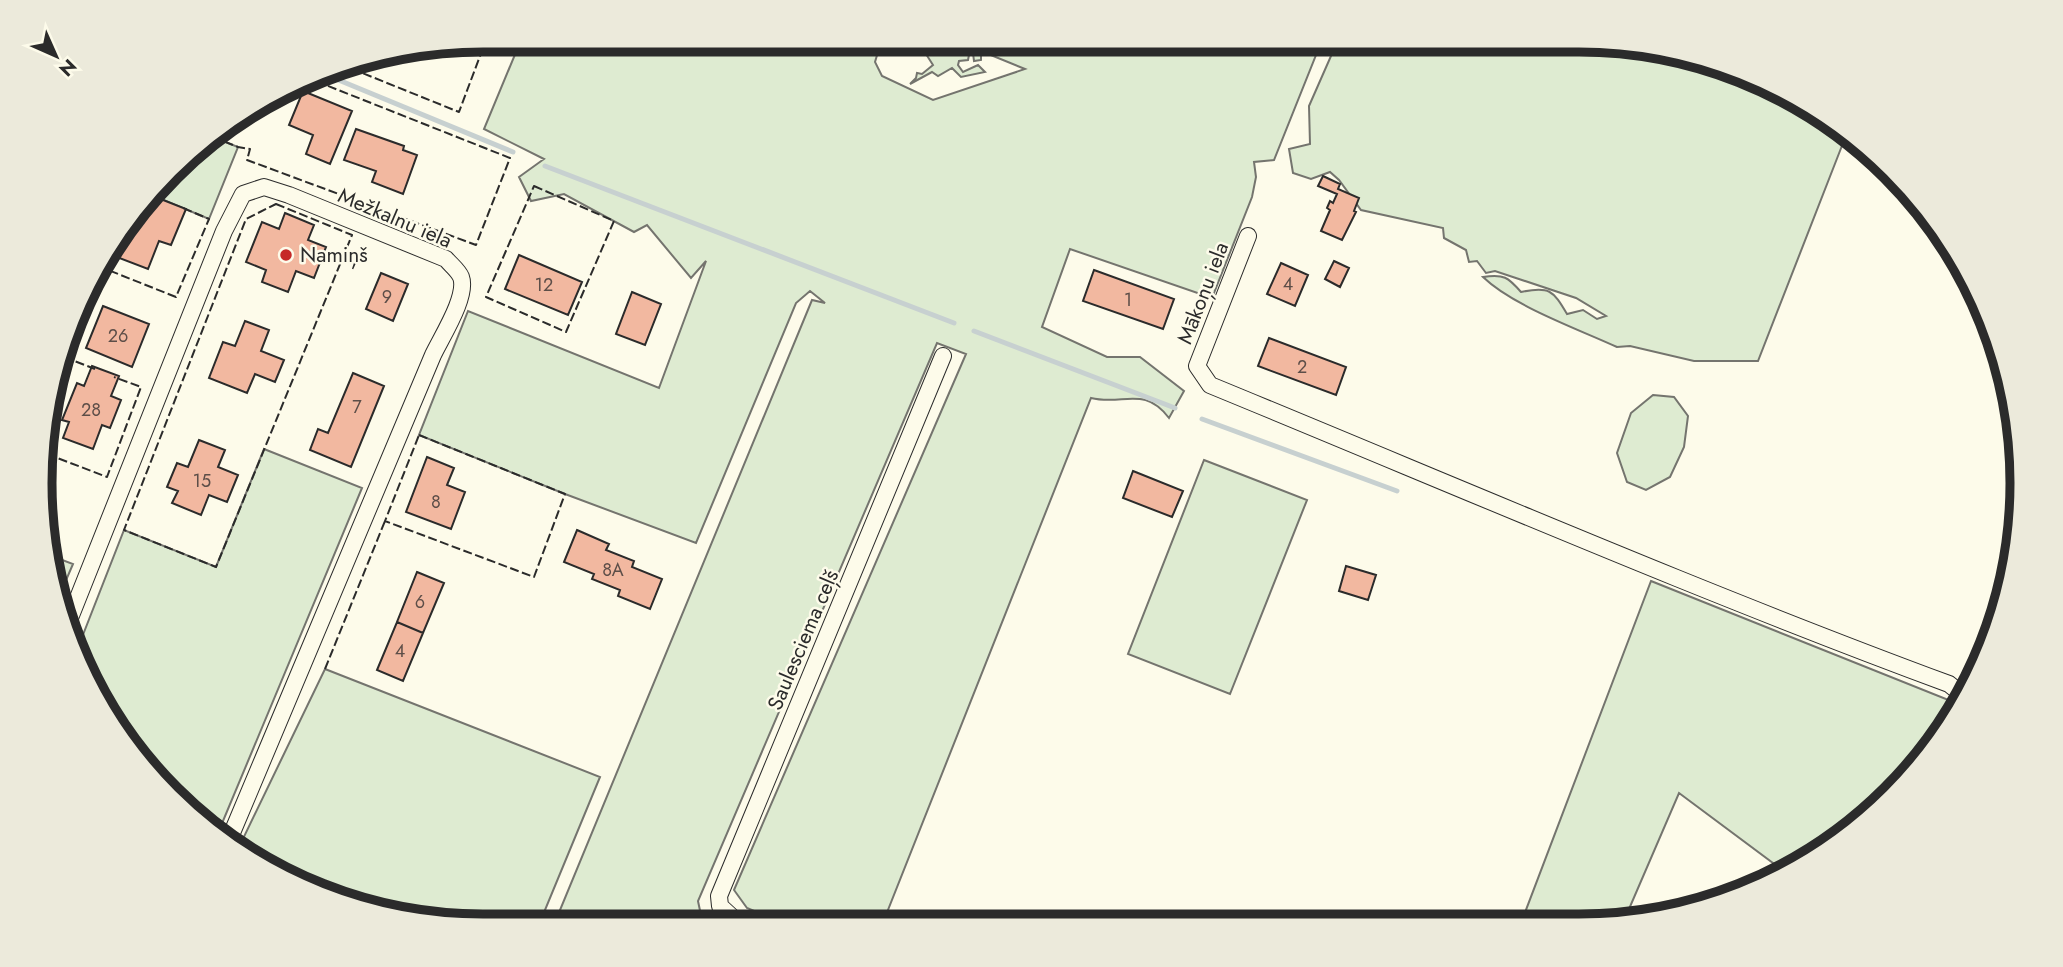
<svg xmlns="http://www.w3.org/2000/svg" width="2063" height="967" viewBox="0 0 2063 967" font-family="Jost,sans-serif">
	<rect width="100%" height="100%" fill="#fdfbea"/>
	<path fill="#deebd1" stroke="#74746e" stroke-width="2" d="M 521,40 L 890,40 L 878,52 L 875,62 L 882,76 L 933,100 L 1025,69 L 981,51 L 981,60 L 974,61 L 973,53 L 969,55 L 968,60 L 959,61 L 958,65 L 963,72 L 978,65 L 985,72 L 961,77 L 952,68 L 938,76 L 932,72 L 910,84 L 916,78 L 917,73 L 922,74 L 933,65 L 917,40 L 1322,40 L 1274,160 L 1254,162 L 1256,177 L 1252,197 L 1212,298 L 1070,249 L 1042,327 L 1107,357 L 1140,357 L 1184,391 L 1169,418 C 1144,385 1123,406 1091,398 L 882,925 L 790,926 L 747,908 L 734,890 L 966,354 L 937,343 L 698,901 L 702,920 L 715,926 L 553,927 L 812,300 L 825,303 L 810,291 L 796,303 L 696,543 L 565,494 L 419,435 L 468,311 L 659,388 L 706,261 L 691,278 L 647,225 L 634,232 L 564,194 L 531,201 L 519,177 L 544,159 L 484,129 Z
		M 1338,40 L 1580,40 L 1749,74 L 1845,138 L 1758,361 L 1694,361 L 1630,346 L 1617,347 C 1578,329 1513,306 1483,277 C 1504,274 1508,277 1521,292 C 1549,286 1553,290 1567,314 L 1583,310 L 1597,319 L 1606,316 L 1576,298 L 1495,271 L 1486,273 L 1477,261 L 1469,262 L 1466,250 L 1444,238 L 1443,228 L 1361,210 L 1339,180 L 1330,172 L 1311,179 L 1293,173 L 1289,149 L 1310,144 L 1309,106 Z
		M 213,137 L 238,147 L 209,219 L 154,196 L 192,150 Z
		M 1653,395 L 1674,397 L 1688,416 L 1684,447 L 1670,477 L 1646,490 L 1627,482 L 1617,453 L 1631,413 Z
		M 264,449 L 362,488 L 218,833 L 192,817 L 99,705 L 79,645 L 124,530 L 216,567 Z
		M 1204,460 L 1307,500 L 1230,694 L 1128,654 Z
		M 49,555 L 73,564 L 61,592 Z
		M 1651,581 L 1956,703 L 1957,708 L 1931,753 L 1850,835 L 1785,872 L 1679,793 L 1623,923 L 1521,923 Z
		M 325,669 L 600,777 L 538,927 L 483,927 L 314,893 L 239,847 Z"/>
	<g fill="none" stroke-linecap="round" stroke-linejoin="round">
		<path stroke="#c7d0d0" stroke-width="5" d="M 324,74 L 513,152
			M 545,166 L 954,323
			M 974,331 L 1175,408
			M 1202,419 L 1397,491"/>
	</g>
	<path fill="#f2b8a0" stroke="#2b2b2b" stroke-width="2" d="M 303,91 L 352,111 L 330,164 L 306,154 L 313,135 L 289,125 Z
		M 356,129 L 404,146 L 403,150 L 417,155 L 403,194 L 372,182 L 376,171 L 344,160 Z
		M 1323,176 L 1340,184 L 1338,189 L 1359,198 L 1354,211 L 1356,212 L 1342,240 L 1321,231 L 1330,210 L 1327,208 L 1330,201 L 1333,203 L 1337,194 L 1318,186 Z
		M 153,196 L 186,209 L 171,245 L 159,241 L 148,269 L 114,256 L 123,234 L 133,221 L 139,224 L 145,206 Z
		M 285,213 L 314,225 L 308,240 L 326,247 L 314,278 L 296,271 L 288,292 L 262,282 L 266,270 L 246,262 L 262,222 L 279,229 Z
		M 519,255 L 582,282 L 568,315 L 505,289 Z
		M 1334,261 L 1349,268 L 1340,287 L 1325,279 Z
		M 1281,263 L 1308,275 L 1295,306 L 1267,294 Z
		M 1094,270 L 1174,299 L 1163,329 L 1083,301 Z
		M 381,273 L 408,284 L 393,321 L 366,309 Z
		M 632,292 L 661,304 L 645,345 L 616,334 Z
		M 103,306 L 149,324 L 132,367 L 86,348 Z
		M 245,321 L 269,330 L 261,351 L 284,360 L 275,382 L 255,374 L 247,393 L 209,378 L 223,342 L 235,346 Z
		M 1269,338 L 1346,367 L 1336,395 L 1258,366 Z
		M 92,366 L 119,376 L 111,396 L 121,400 L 110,428 L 102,425 L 93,449 L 63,438 L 69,422 L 62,420 L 77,383 L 84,386 Z
		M 353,373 L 384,386 L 351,467 L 310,450 L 318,429 L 328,433 Z
		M 199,440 L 225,450 L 218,467 L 238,475 L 227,502 L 209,495 L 201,515 L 172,503 L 178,491 L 167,487 L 177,463 L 188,467 Z
		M 427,457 L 454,468 L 447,485 L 465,492 L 451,529 L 406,512 Z
		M 1133,471 L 1183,491 L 1172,517 L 1123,498 Z
		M 577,530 L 609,544 L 606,550 L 634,561 L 632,567 L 662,579 L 650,609 L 618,596 L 620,590 L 592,579 L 594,574 L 564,562 Z
		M 1346,566 L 1376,575 L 1368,600 L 1339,591 Z
		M 417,572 L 444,583 L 423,633 L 397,622 Z
		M 397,622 L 423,633 L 403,681 L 377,670 Z"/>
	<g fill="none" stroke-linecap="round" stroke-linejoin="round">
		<defs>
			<path id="minor" d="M 1248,236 L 1197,366 L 1210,385 C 1456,486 1700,592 1949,684 L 1964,696
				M 70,618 L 224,231 L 243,194 L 264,187 L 289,195 L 446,259 C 451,265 458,270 461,277 C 468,296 442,336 433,355 L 229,840
				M 752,926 L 733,918 L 720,906 L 719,896 L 943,356"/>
		</defs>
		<use href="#minor" stroke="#2b2b2b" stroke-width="18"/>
		<use href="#minor" stroke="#fdfbea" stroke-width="16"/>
		<path stroke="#2b2b2b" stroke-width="2" stroke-dasharray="9 3.5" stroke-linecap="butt" d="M 340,64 L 459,112 L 486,40
			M 213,137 L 238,147 L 250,149 L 247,160 L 476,245 L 510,158 L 313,80
			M 534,186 L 614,221 L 566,332 L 486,297 Z
			M 276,204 L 352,235 L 216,567 L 124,530 L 246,219 Z
			M 98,266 L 176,297 L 209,219 L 183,208
			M 64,357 L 95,369
			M 419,435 L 565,494 L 534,577 L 385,521 Z
			M 47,454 L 107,477 L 141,387 L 114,377
			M 325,669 L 385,521"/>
	</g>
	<circle fill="#c62828" stroke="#fdfbea" stroke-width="2.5" cx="286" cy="255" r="7"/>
	<g text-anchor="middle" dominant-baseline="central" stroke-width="5" stroke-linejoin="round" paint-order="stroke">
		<g font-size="18" fill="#5d4e48">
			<text x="1288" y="284">4</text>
			<text x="544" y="285">12</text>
			<text x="387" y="297">9</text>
			<text x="1128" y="300">1</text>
			<text x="118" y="336">26</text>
			<text x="1302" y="367">2</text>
			<text x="357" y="407">7</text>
			<text x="91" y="410">28</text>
			<text x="202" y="481">15</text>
			<text x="436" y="502">8</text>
			<text x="613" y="570">8A</text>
			<text x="420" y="602">6</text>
			<text x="400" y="651">4</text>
		</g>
		<g font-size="21" fill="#2b2b2b" stroke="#fdfbea">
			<text transform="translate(395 218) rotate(23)">Mežkalnu iela</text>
			<text transform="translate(1203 293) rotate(-69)">Mākoņu iela</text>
			<text transform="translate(803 640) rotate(-67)">Saulesciema ceļš</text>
		</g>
		<g font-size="21" fill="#2b2b2b" stroke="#fdfbea" text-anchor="start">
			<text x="300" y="255">Namiņš</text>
		</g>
	</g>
	<path d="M0 0H2063V967H0ZM483 52H1579A431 431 0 0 1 2010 483V483A431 431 0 0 1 1579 914H483A431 431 0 0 1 52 483V483A431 431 0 0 1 483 52Z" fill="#eceadb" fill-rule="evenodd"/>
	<path fill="none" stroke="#2b2b2b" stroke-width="9" d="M483 52H1579A431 431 0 0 1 2010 483V483A431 431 0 0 1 1579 914H483A431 431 0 0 1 52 483V483A431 431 0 0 1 483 52Z"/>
	<g transform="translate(56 56) rotate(135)" stroke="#fdfbea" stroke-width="5" paint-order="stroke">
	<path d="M0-5L12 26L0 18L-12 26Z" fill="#2b2b2b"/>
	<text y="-10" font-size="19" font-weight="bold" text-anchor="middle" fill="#2b2b2b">N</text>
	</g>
</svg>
